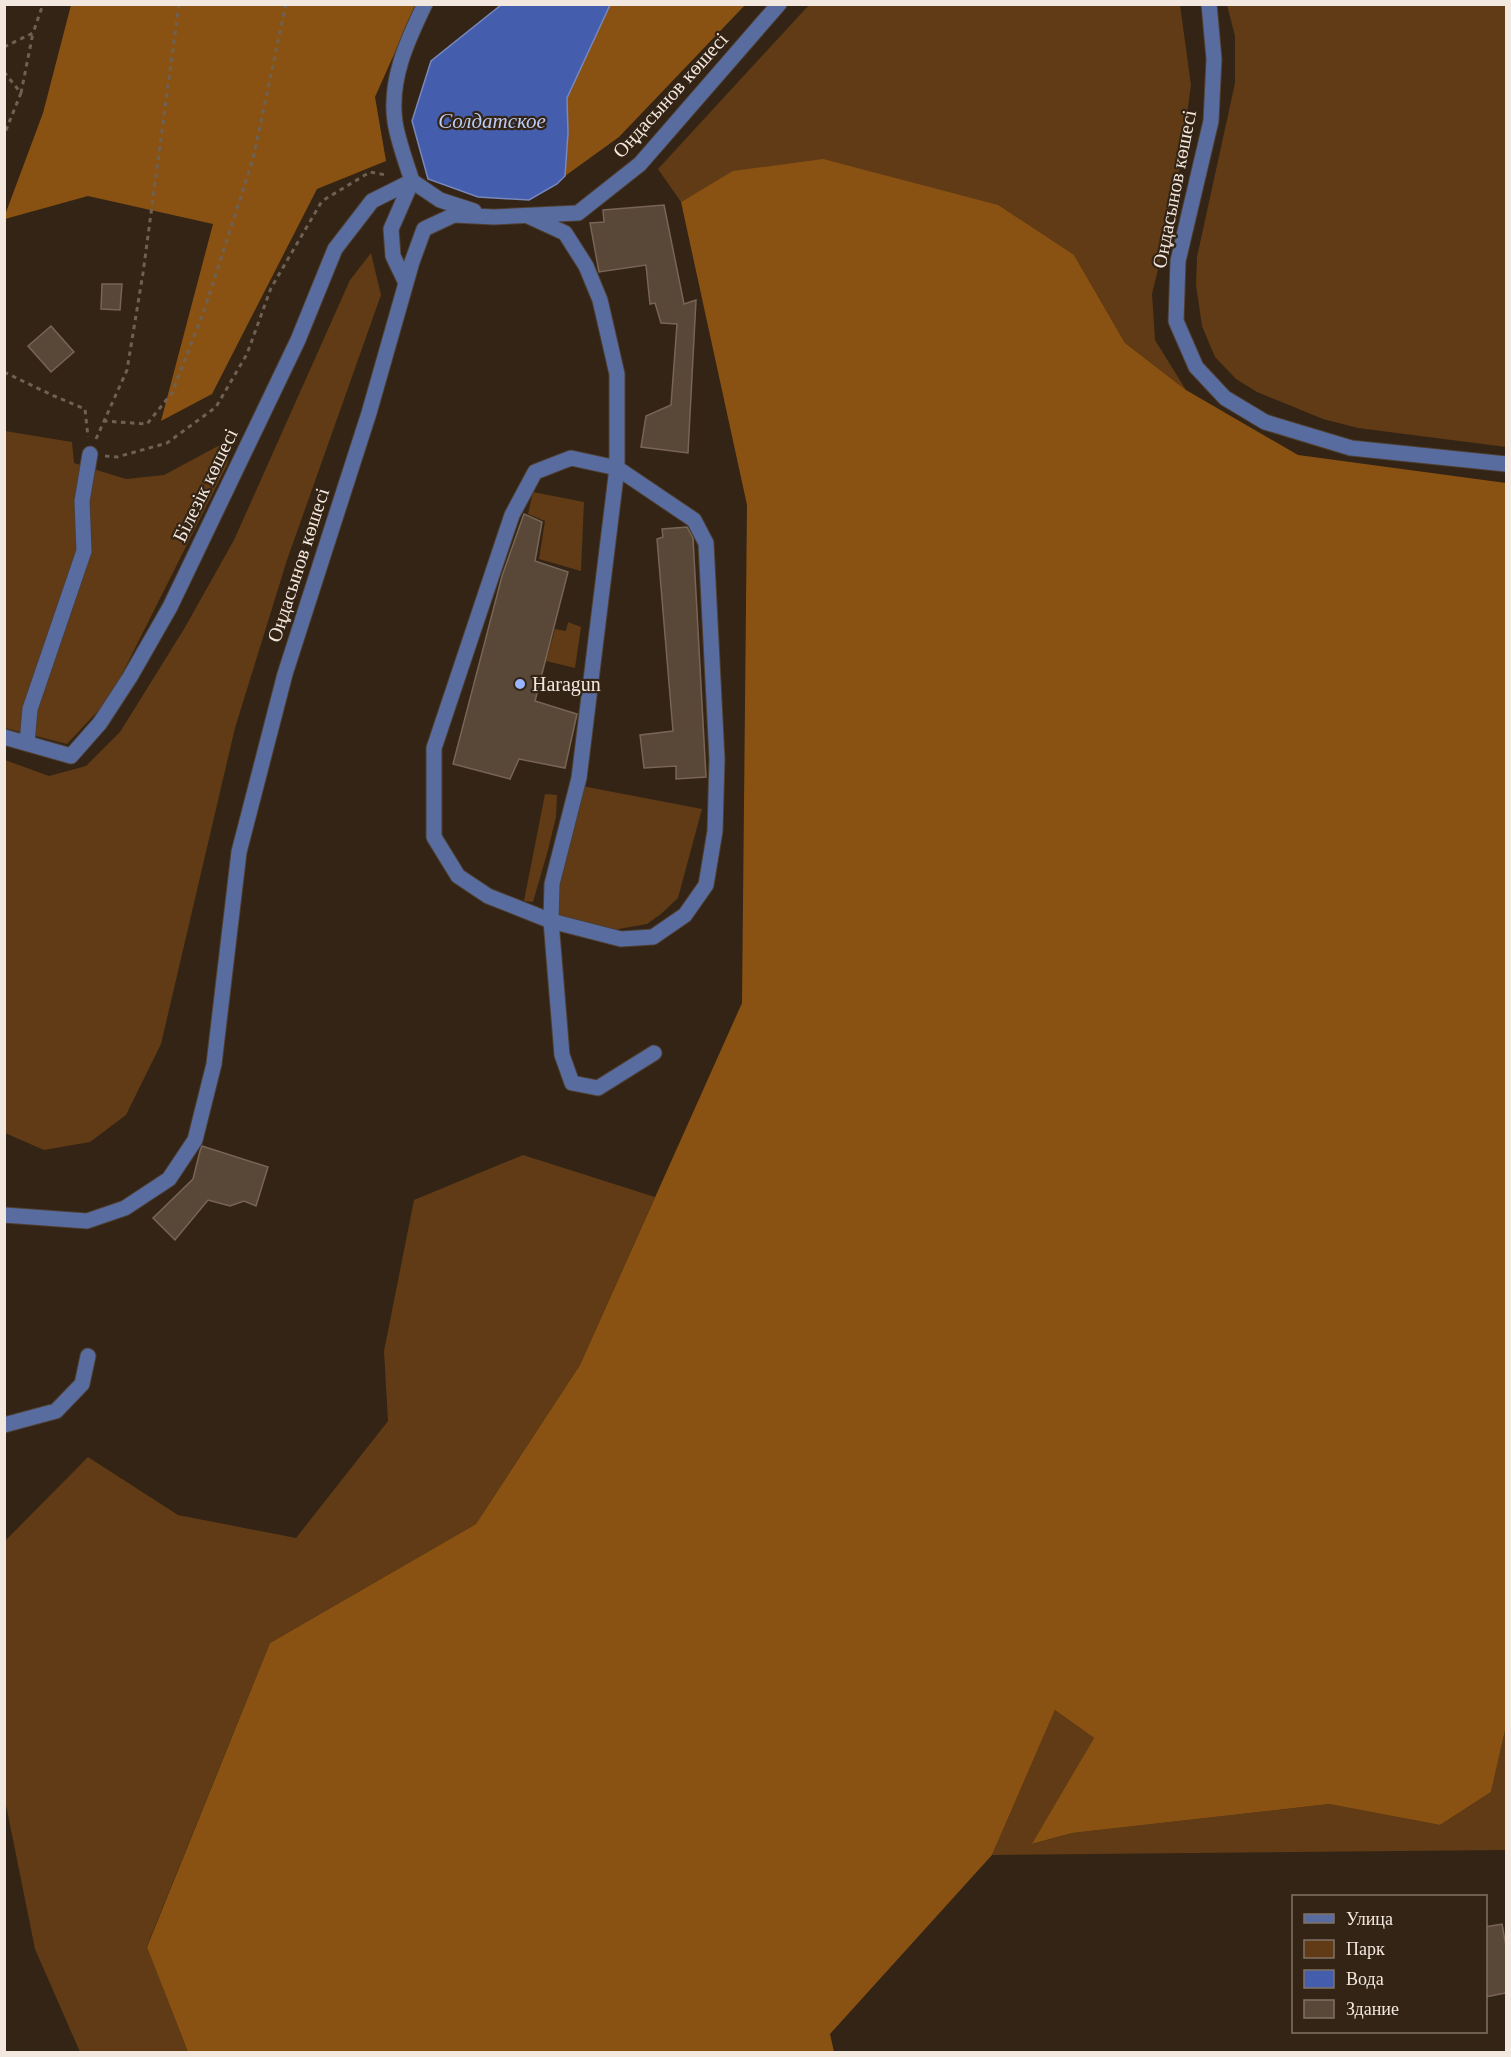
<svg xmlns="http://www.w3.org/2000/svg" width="1511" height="2057" viewBox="0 0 1511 2057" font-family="'Times New Roman',serif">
	<rect width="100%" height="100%" fill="#332415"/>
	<path fill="#603b15" d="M 809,5 L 1180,5 L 1191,85 L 1176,195 L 1152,294 L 1155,340 L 1186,390 L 1125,343 L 1074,255 L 733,172 L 681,202 L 658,169 Z
		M 1227,5 L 1506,5 L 1506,447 L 1358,428 L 1323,419 L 1257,392 L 1236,379 L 1215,357 L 1202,326 L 1196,285 L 1197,257 L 1235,83 L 1235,36 Z
		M 371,253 L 381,295 L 287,560 L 235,728 L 161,1044 L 126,1115 L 90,1142 L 44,1150 L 5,1133 L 5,760 L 49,776 L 86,766 L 120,732 L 184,629 L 234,540 L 350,280 Z
		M 5,431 L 72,442 L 74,463 L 126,479 L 164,475 L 233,438 L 227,465 L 110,698 L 67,744 L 5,728 Z
		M 533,492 L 584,502 L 581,571 L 539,559 L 545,521 L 528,514 Z
		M 568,622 L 581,627 L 575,668 L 546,661 L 555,629 L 566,631 Z
		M 582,786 L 702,809 L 678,898 L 661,914 L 647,924 L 613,930 L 556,914 L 561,874 Z
		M 545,794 L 557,795 L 556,817 L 548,850 L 533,902 L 524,901 Z
		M 523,1155 L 655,1197 L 580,1365 L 476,1524 L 270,1643 L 147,1946 L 188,2052 L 80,2052 L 35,1949 L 5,1800 L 4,1542 L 88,1457 L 178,1515 L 296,1538 L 388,1421 L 384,1351 L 414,1200 Z
		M 1055,1710 L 1094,1738 L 1033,1844 L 1072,1833 L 1329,1804 L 1440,1825 L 1491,1792 L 1506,1726 L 1506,1850 L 992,1855 Z"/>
	<path fill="#895213" d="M 71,5 L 416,5 L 375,97 L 386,161 L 317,189 L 212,394 L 161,421 L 213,224 L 88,196 L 5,219 L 5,215 L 43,113 Z
		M 610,5 L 745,5 L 619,137 L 565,176 L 568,133 L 567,98 Z
		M 823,159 L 998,205 L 1074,255 L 1125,343 L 1186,390 L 1298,455 L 1506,483 L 1506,1726 L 1491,1792 L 1440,1825 L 1329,1804 L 1072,1833 L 1032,1844 L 1094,1738 L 1055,1710 L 992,1855 L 830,2034 L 834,2052 L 188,2052 L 147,1947 L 270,1643 L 476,1524 L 580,1365 L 742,1003 L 747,505 L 681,202 L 733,171 Z"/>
	<path fill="#445ead" stroke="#7887bc" stroke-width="1.5" d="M 501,5 L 610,5 L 567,98 L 568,133 L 565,176 L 557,184 L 529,200 L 478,197 L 428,179 L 412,121 L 431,61 Z"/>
	<path fill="#594738" stroke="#786555" stroke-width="1.5" d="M 664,205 L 684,304 L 696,300 L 688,453 L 641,447 L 646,416 L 671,405 L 677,324 L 661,323 L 655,303 L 650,304 L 646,265 L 599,272 L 590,223 L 604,222 L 603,210 Z
		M 102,284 L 122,284 L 120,310 L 101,309 Z
		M 51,326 L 74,352 L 51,372 L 28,346 Z
		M 524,514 L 542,522 L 535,561 L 568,572 L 535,701 L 577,714 L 565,768 L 519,759 L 510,779 L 453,764 L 502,576 Z
		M 687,527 L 693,538 L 706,777 L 676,779 L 676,766 L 644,768 L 640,735 L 673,731 L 657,539 L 663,537 L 662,529 Z
		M 202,1146 L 268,1167 L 256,1206 L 244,1201 L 230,1206 L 208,1200 L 175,1240 L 153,1218 L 193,1179 L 200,1151 Z
		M 1502,1924 L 1506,1946 L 1506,1993 L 1485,1997 L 1485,1927 Z"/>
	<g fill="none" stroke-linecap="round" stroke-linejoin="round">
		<defs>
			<path id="minor" d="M 425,4 C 407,41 389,80 395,122 C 398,141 406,162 412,181 L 440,200 L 474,211
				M 1209,4 L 1214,59 L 1211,121 L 1178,261 L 1176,321 L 1196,367 L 1225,398 L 1265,422 L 1351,448 L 1506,464
				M 528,216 L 565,233 L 586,266 L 600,300 L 617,374 L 617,468 L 579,778 L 552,884 L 551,921 L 562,1055 L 572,1083 L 598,1088 L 654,1053
				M 406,283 L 393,256 L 391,229 L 412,181
				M 571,458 L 617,468 L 694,520 L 706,543 L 717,759 L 715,831 L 706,885 L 685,915 L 653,937 L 621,939 L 551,921 L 488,896 L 458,876 L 434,837 L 434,748 L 512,515 L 535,472 Z
				M 4,737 L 71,756 L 100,723 L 130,677 L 170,607 L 298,340 L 335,249 L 372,201 L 412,181
				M 27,743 L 30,709 L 84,551 L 82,501 L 90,454
				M 4,1215 L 87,1221 L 125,1208 L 169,1179 L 195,1140 L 214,1064 L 239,852 L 285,674 L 369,413 L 412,262 L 424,229 L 454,215 L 494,217 L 578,213 L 640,164 L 779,4
				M 4,1425 L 56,1411 L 82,1384 L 88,1356"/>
		</defs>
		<use href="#minor" stroke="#4e3f31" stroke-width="17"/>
		<path stroke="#6e6153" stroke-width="3" stroke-dasharray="4.5 4.5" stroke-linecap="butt" d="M 4,47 L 33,33 L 43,4
			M 4,72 L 21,93 L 4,135
			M 21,93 L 33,33
			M 4,372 L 54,396 L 85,409 L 88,437
			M 103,421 L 147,424 L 172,393 L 205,308 L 253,159 L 286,4
			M 96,439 L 127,370 L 143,273 L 179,4
			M 105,456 L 117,457 L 167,443 L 216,407 L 247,354 L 271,288 L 322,201 L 370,172 L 386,175"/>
		<use href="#minor" stroke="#596ca0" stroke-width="15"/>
	</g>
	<circle fill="#99b5fd" stroke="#332415" stroke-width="2" cx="520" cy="684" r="6"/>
	<g text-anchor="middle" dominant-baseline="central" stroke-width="4.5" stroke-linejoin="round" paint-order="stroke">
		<g font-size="20" fill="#f3e8df" stroke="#332415">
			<text transform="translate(670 95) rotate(-48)">Оңдасынов көшесі</text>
			<text transform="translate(1174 189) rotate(-79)">Оңдасынов көшесі</text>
			<text transform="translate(205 485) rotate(-64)">Білезік көшесі</text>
			<text transform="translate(298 565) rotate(-72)">Оңдасынов көшесі</text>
		</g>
		<g font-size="20" fill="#f3e8df" stroke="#332415" text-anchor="start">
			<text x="532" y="684">Haragun</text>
		</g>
		<g font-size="21" font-style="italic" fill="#bbccf7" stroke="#332415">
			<text x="492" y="121">Солдатское</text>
		</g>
	</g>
	<rect width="1511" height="2057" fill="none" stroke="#f3e8df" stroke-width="12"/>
	<rect x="1292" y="1895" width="195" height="138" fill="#332415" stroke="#807266" stroke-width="1.5"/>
	<rect x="1304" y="1914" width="30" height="9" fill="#596ca0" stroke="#807266" stroke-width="1.5"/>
	<text x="1346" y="1925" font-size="18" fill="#f3e8df">Улица</text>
	<rect x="1304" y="1940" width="30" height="18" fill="#603b15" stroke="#807266" stroke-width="1.5"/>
	<text x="1346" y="1955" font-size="18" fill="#f3e8df">Парк</text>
	<rect x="1304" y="1970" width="30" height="18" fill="#445ead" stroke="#807266" stroke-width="1.5"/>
	<text x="1346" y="1985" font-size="18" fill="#f3e8df">Вода</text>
	<rect x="1304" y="2000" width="30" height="18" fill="#594738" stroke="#807266" stroke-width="1.5"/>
	<text x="1346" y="2015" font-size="18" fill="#f3e8df">Здание</text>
</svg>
